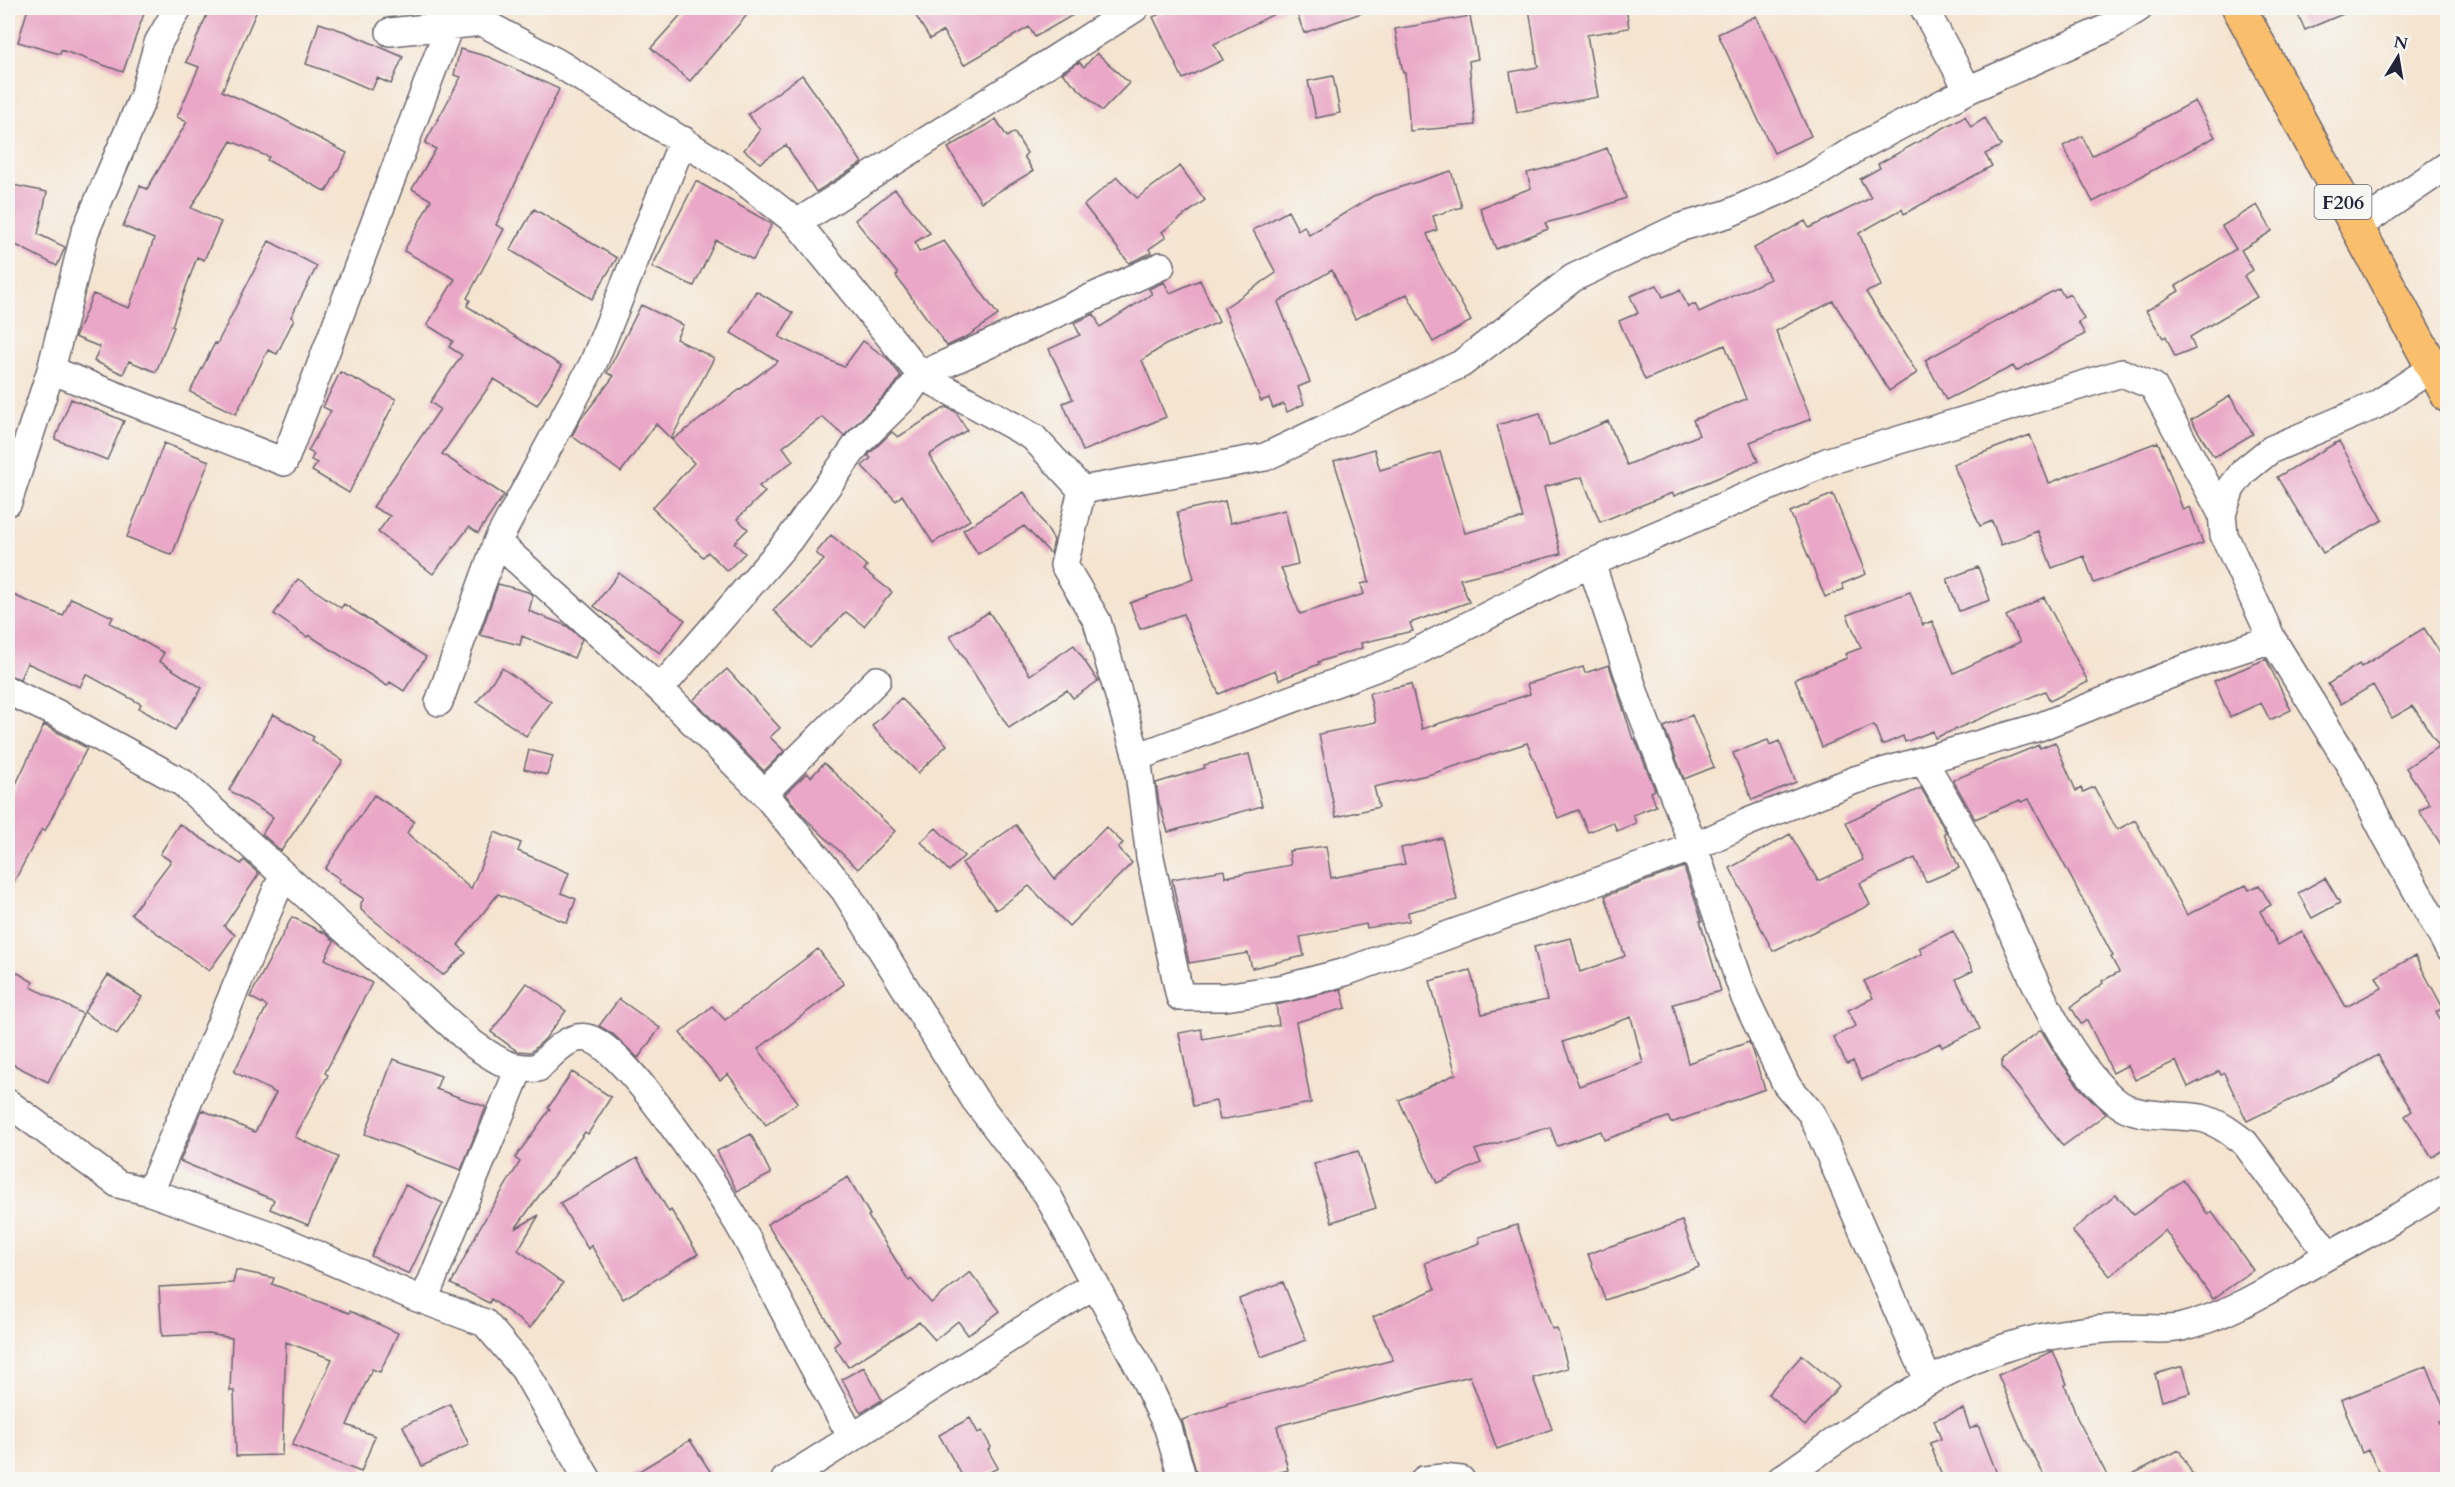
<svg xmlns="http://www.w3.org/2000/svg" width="2455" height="1487" viewBox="0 0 2455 1487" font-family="Cardo,serif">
	<rect width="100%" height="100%" fill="#f6f6f2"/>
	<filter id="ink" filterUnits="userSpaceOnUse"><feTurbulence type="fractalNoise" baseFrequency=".0167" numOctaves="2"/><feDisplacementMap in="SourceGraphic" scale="12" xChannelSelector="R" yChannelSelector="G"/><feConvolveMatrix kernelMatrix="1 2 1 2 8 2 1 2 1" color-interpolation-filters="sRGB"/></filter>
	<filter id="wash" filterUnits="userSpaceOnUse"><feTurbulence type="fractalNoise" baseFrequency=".008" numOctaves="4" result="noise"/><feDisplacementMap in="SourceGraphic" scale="24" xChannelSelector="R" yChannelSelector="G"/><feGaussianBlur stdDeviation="1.35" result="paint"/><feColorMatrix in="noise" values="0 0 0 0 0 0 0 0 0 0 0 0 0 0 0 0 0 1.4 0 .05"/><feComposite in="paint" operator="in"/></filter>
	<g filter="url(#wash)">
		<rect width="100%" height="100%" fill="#f5e4d0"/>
		<g id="blocks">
			<path fill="#eaa7c7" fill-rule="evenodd" d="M 28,8 L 146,8 L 123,72 L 61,50 L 60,54 L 18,42 Z
				M 210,8 L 258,8 L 222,91 L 270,112 L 347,153 L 326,192 L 267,160 L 269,157 L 231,141 L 191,208 L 221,222 L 204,260 L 197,257 L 172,326 L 174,327 L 156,372 L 129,361 L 123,374 L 94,361 L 100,347 L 75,337 L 93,294 L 129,308 L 154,239 L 123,226 L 140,186 L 147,189 L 187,122 L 177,117 L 199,67 L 186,62 Z
				M 687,8 L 753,8 L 690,81 L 651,48 Z
				M 911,8 L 1085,8 L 1035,37 L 1029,27 L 964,65 L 943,31 L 930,39 Z
				M 1173,8 L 1286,8 L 1214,44 L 1223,60 L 1183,79 L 1153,17 Z
				M 1295,8 L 1367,8 L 1367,11 L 1304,33 Z
				M 1529,8 L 1626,8 L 1629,28 L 1587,35 L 1598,97 L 1517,112 L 1510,72 L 1538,67 Z
				M 2295,8 L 2357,8 L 2305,30 Z
				M 1470,16 L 1478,59 L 1469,61 L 1475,125 L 1410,131 L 1405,73 L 1403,73 L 1395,29 Z
				M 1756,16 L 1811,136 L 1774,153 L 1718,34 Z
				M 319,23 L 346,32 L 403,57 L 391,84 L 377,78 L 372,90 L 335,74 L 306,64 Z
				M 460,49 L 489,57 L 559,89 L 496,225 L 504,229 L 467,298 L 470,300 L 467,306 L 562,366 L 537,405 L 494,379 L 442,454 L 504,495 L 478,533 L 469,527 L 433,574 L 378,532 L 390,516 L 373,507 L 440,409 L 430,402 L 462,355 L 449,347 L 453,341 L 427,325 L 455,279 L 404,251 L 431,200 L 412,189 L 436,149 L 425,143 L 461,77 L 454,75 Z
				M 1097,53 L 1129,83 L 1102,111 L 1062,73 L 1079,62 L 1084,67 Z
				M 802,75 L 831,115 L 862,163 L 816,192 L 786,145 L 760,163 L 744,150 L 760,130 L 748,114 Z
				M 1333,76 L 1340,113 L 1316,118 L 1308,81 Z
				M 2195,101 L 2215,137 L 2093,202 L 2063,146 L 2082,136 L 2092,156 Z
				M 1965,116 L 1971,127 L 1985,118 L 2001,146 L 1985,154 L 1992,166 L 1904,214 L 1902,209 L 1859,233 L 1881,286 L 1866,292 L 1917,373 L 1889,391 L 1833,301 L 1776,331 L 1811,419 L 1750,442 L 1758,461 L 1674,496 L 1672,493 L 1600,522 L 1582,477 L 1544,487 L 1561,554 L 1460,579 L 1469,602 L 1410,623 L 1413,631 L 1361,643 L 1362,648 L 1318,662 L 1319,664 L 1279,680 L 1275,670 L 1219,694 L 1183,614 L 1140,629 L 1130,603 L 1194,579 L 1177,512 L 1225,501 L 1230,523 L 1285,510 L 1298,564 L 1281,568 L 1300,614 L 1364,594 L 1361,584 L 1369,582 L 1359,539 L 1334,461 L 1374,449 L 1380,470 L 1440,452 L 1465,533 L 1523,518 L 1497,425 L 1540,413 L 1549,446 L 1608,421 L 1627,465 L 1699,435 L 1693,420 L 1746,399 L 1725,345 L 1645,380 L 1619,321 L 1638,313 L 1630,296 L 1657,285 L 1663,297 L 1680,290 L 1688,307 L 1695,304 L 1699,312 L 1770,279 L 1754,248 L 1805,221 L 1809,228 L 1871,198 L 1860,179 L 1880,168 L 1878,164 Z
				M 996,119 L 1007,137 L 1014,132 L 1027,153 L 1024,156 L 1033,171 L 981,202 L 948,148 Z
				M 1607,148 L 1626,198 L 1587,212 L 1545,223 L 1548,229 L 1496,249 L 1480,208 L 1531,188 L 1527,173 L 1571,162 Z
				M 1180,166 L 1205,200 L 1162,232 L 1166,237 L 1149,249 L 1151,253 L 1129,263 L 1084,205 L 1117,177 L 1137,198 Z
				M 1451,171 L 1462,207 L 1433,216 L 1437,230 L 1427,234 L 1438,261 L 1471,321 L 1433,342 L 1407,294 L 1355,319 L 1332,270 L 1278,302 L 1310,382 L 1298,387 L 1304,404 L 1287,412 L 1284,404 L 1273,408 L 1269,398 L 1261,401 L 1224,308 L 1276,273 L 1253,230 L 1288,211 L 1298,230 L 1304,226 L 1309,235 L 1373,196 Z
				M 696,181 L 772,224 L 753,260 L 716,240 L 694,286 L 652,267 Z
				M 8,184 L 47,192 L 38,234 L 65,247 L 57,266 L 8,241 Z
				M 895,189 L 930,233 L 915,242 L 919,252 L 944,241 L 998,315 L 968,336 L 947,346 L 896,276 L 898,274 L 855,220 Z
				M 2257,205 L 2272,231 L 2241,250 L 2253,270 L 2244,276 L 2257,297 L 2190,337 L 2195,349 L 2175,357 L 2166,336 L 2163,338 L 2146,311 L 2179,291 L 2176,286 L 2236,249 L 2222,226 Z
				M 534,209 L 617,258 L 592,299 L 510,250 Z
				M 269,241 L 317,266 L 291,317 L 294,319 L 277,354 L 268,350 L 236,414 L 190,392 L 215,343 L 217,344 Z
				M 1200,280 L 1219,322 L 1165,345 L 1142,360 L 1166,417 L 1083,451 L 1063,403 L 1073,399 L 1049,349 L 1080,335 L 1074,323 L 1094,314 L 1100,327 L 1152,294 L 1149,289 L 1164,282 L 1170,293 Z
				M 2059,288 L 2064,297 L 2070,294 L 2084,319 L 2078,322 L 2085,334 L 2016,371 L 2013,366 L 1946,400 L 1925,360 Z
				M 756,291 L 793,313 L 779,337 L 844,367 L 863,341 L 888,359 L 901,376 L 894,386 L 844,436 L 822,417 L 783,447 L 793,461 L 759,486 L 765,492 L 737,519 L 748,529 L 734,543 L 745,553 L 727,571 L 708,552 L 703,557 L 652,508 L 694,463 L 672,440 L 778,361 L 731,333 Z
				M 641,305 L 683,325 L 676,339 L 714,358 L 671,439 L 656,424 L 621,472 L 572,436 L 581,419 L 614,376 L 607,373 Z
				M 340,372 L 396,399 L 349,493 L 312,471 L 317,463 L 311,460 L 314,454 L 308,451 L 331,411 L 323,407 Z
				M 2230,396 L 2253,434 L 2214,457 L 2191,420 Z
				M 71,399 L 124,421 L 107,460 L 55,439 Z
				M 946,407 L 956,412 L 967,430 L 929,455 L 970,520 L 933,543 L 902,495 L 896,501 L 862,466 L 871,458 L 868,456 L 870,453 L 892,432 L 898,437 Z
				M 2030,435 L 2049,483 L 2158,442 L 2183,510 L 2190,507 L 2203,543 L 2094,583 L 2084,556 L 2052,568 L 2038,531 L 2001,545 L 1992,521 L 1980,526 L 1953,464 Z
				M 2339,441 L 2383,520 L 2323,553 L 2277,477 Z
				M 164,443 L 209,461 L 172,555 L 127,537 Z
				M 1024,492 L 1054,540 L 1051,554 L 1024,526 L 978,554 L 963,530 Z
				M 1833,494 L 1866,574 L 1842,584 L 1844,589 L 1825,597 L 1790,512 Z
				M 831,535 L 867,566 L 864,570 L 892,592 L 864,626 L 846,612 L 810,648 L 773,610 L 824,560 L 816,553 Z
				M 1978,567 L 1990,600 L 1959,611 L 1947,579 Z
				M 619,573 L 685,620 L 660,653 L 594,606 Z
				M 298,579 L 341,608 L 344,604 L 426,657 L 404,691 L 390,682 L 387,686 L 309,635 L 307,637 L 274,614 Z
				M 498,584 L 528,592 L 533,595 L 529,611 L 567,626 L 582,639 L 574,658 L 522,636 L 520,645 L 480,635 Z
				M 1910,592 L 1923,625 L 1932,621 L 1954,673 L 2020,642 L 2006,616 L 2044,597 L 2088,682 L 2050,701 L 2045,691 L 1935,738 L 1933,731 L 1905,742 L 1903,736 L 1882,745 L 1874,725 L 1822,747 L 1795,679 L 1847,658 L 1845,654 L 1861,648 L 1847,615 Z
				M 13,595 L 63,616 L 71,598 L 113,617 L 110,623 L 164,653 L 159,661 L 202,688 L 175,730 L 139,708 L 141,704 L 86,674 L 80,687 L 27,663 L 20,679 L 8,675 L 8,608 Z
				M 989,612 L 1030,675 L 1074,645 L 1098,681 L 1073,698 L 1067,690 L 1009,728 L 950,636 Z
				M 2424,628 L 2448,665 L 2448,855 L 2419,811 L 2430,804 L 2406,768 L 2439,746 L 2413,706 L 2392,718 L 2373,685 L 2341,704 L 2328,684 L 2359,664 L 2361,667 Z
				M 2266,659 L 2291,710 L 2270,720 L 2261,703 L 2230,717 L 2214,681 Z
				M 1609,665 L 1633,739 L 1635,739 L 1655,790 L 1651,792 L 1656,806 L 1633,815 L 1636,823 L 1617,831 L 1613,822 L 1588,832 L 1578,810 L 1558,818 L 1527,743 L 1431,774 L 1374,787 L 1379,807 L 1336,817 L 1319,734 L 1376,722 L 1369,693 L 1411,684 L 1422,729 L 1530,694 L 1527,684 L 1583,667 L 1585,673 Z
				M 502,668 L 551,702 L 526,736 L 477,702 Z
				M 727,669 L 780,728 L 770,737 L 784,751 L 764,771 L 693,700 Z
				M 901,698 L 947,745 L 918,773 L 872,726 Z
				M 273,714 L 314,737 L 312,740 L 343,761 L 281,851 L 262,834 L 273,817 L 229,790 Z
				M 1692,715 L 1714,767 L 1684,779 L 1664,727 Z
				M 44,725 L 87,748 L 45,831 L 42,829 L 8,893 L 8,801 Z
				M 1768,740 L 1770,745 L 1779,741 L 1796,782 L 1752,800 L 1733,753 Z
				M 2055,742 L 2076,791 L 2081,788 L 2083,792 L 2094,787 L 2117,830 L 2135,820 L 2187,915 L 2246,885 L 2249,890 L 2259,885 L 2271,905 L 2260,911 L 2278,945 L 2302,931 L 2346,1007 L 2382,988 L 2376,977 L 2415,956 L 2443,1008 L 2436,1012 L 2448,1031 L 2448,1147 L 2432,1157 L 2405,1116 L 2412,1111 L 2378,1055 L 2346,1073 L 2247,1121 L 2224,1073 L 2221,1075 L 2219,1071 L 2188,1087 L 2176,1061 L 2135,1080 L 2128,1065 L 2113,1073 L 2087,1020 L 2081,1024 L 2071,1007 L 2103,983 L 2102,981 L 2119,972 L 2111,957 L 2113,956 L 2029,799 L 2021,802 L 2020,800 L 1975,819 L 1953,780 L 2039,745 L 2040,748 Z
				M 529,750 L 553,756 L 547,775 L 524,769 Z
				M 1249,754 L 1262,806 L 1168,832 L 1159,803 L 1156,783 L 1205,768 L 1204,765 Z
				M 824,763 L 895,831 L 858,869 L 807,820 L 785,794 L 807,773 L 811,777 Z
				M 1921,788 L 1946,832 L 1944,833 L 1959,868 L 1926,882 L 1915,858 L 1860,883 L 1870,905 L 1773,951 L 1730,868 L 1790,834 L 1818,881 L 1863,860 L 1846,822 Z
				M 374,795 L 414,821 L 407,833 L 471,889 L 495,832 L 521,843 L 518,851 L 569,873 L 561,893 L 576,899 L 567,923 L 498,894 L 458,945 L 466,953 L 443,975 L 361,910 L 361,903 L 364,899 L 338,882 L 340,879 L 325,869 Z
				M 179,824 L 241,864 L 244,860 L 259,874 L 224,926 L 235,935 L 209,971 L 131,914 L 171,861 L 160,854 Z
				M 1016,825 L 1055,879 L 1106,827 L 1123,843 L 1118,848 L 1132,863 L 1069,926 L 1029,886 L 996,910 L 962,863 Z
				M 936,828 L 964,856 L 949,871 L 921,842 Z
				M 1442,838 L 1457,900 L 1408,912 L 1409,921 L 1367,928 L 1366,924 L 1300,937 L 1304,956 L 1252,968 L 1248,953 L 1189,963 L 1172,879 L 1224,870 L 1225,877 L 1291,865 L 1289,851 L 1326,846 L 1331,878 L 1405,864 L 1401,848 Z
				M 1684,867 L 1702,921 L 1700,921 L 1721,991 L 1673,1004 L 1688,1063 L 1749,1042 L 1765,1089 L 1671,1123 L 1668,1117 L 1604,1140 L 1601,1131 L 1557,1146 L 1550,1127 L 1475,1150 L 1481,1163 L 1437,1183 L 1399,1100 L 1456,1074 L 1430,981 L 1470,970 L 1482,1014 L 1547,1000 L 1534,947 L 1571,938 L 1580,972 L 1625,956 L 1605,896 ZM 1631,1017 L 1643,1063 L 1579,1086 L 1563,1042 Z
				M 2325,878 L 2340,903 L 2312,918 L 2298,893 Z
				M 292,917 L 326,934 L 334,941 L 325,959 L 372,983 L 325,1073 L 328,1075 L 295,1137 L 338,1157 L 308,1225 L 270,1209 L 274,1200 L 180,1161 L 202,1110 L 255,1132 L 276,1093 L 234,1072 L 267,1006 L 250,997 Z
				M 1953,931 L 1973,971 L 1956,979 L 1980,1029 L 1942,1047 L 1940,1043 L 1862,1080 L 1853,1061 L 1847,1064 L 1833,1037 L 1856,1026 L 1848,1010 L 1873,998 L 1864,981 L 1922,954 L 1919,948 Z
				M 818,949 L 844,984 L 758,1049 L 798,1102 L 766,1125 L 728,1074 L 720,1080 L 680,1033 L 712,1006 L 725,1020 Z
				M 8,967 L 33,982 L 31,987 L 83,1014 L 48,1082 L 8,1062 Z
				M 108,975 L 142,997 L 117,1034 L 84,1012 Z
				M 527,983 L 566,1011 L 545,1039 L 531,1052 L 517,1051 L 491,1032 Z
				M 1341,989 L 1346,1008 L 1296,1022 L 1311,1103 L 1220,1120 L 1216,1101 L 1193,1106 L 1179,1033 L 1201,1029 L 1203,1039 L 1279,1025 L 1276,1005 Z
				M 619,999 L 660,1028 L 638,1058 L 613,1034 L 599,1026 Z
				M 2041,1030 L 2060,1061 L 2080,1088 L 2106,1114 L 2063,1146 L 2002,1067 L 2002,1059 Z
				M 393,1059 L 441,1076 L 436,1089 L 486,1107 L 461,1170 L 365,1134 Z
				M 572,1072 L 611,1097 L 588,1134 L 585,1132 L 515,1229 L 539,1215 L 518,1250 L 563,1283 L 530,1328 L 491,1299 L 489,1303 L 451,1284 L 480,1227 L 520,1162 L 515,1158 L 550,1109 L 548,1108 Z
				M 751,1134 L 771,1174 L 737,1191 L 717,1151 Z
				M 1358,1151 L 1376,1208 L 1332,1222 L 1314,1164 Z
				M 637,1158 L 669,1212 L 671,1210 L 698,1254 L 623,1299 L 591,1245 L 588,1249 L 560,1203 Z
				M 848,1177 L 870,1215 L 868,1216 L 909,1281 L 911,1279 L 931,1303 L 970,1272 L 1000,1311 L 968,1335 L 958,1321 L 935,1340 L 919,1322 L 848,1367 L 834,1346 L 840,1341 L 767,1224 Z
				M 2183,1180 L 2208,1215 L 2212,1212 L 2253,1270 L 2213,1299 L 2165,1230 L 2110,1276 L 2072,1231 L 2116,1195 L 2134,1215 Z
				M 405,1185 L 443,1203 L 409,1274 L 371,1256 Z
				M 1682,1221 L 1699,1267 L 1605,1300 L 1588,1254 Z
				M 1517,1225 L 1552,1329 L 1557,1328 L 1568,1368 L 1533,1378 L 1552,1429 L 1497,1449 L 1470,1376 L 1277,1426 L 1288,1470 L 1253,1479 L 1198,1479 L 1182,1420 L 1227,1405 L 1227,1403 L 1393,1360 L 1373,1317 L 1435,1289 L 1425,1263 L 1480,1243 L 1479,1237 Z
				M 236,1270 L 274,1278 L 272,1284 L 349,1313 L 350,1311 L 398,1333 L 380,1372 L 372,1369 L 347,1425 L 375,1436 L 361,1472 L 292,1445 L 332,1359 L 286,1342 L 282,1455 L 236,1456 L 234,1391 L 230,1391 L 232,1338 L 209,1334 L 162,1336 L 159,1287 L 233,1283 Z
				M 1283,1282 L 1306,1340 L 1261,1357 L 1239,1299 Z
				M 2053,1351 L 2067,1384 L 2065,1385 L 2077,1418 L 2109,1479 L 2046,1479 L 2025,1439 L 1998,1375 Z
				M 1802,1355 L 1839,1386 L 1805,1426 L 1768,1394 Z
				M 2183,1366 L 2191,1393 L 2162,1401 L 2155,1374 Z
				M 2427,1366 L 2448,1418 L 2439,1422 L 2448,1440 L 2448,1479 L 2383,1479 L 2368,1450 L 2362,1453 L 2341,1400 Z
				M 864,1367 L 882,1400 L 861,1413 L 842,1379 Z
				M 450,1404 L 469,1445 L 422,1466 L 403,1426 Z
				M 1963,1409 L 1970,1429 L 1978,1425 L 1999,1479 L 1943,1479 L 1930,1443 L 1941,1439 L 1934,1420 Z
				M 970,1418 L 978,1433 L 982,1431 L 991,1447 L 988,1450 L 998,1468 L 976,1479 L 964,1479 L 939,1435 Z
				M 690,1440 L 715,1479 L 626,1479 Z
				M 2179,1450 L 2195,1479 L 2123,1479 Z"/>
		</g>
	</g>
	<g filter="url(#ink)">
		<use href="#blocks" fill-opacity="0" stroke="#6c666f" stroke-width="1.5"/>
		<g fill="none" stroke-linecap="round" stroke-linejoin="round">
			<defs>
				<path id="street" d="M 1924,8 L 1968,90
					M 390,32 L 482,22 L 558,63 L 735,174 L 797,223 L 921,375 L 1033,437 L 1082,490 L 1064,565 L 1097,621 L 1137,757 L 1150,857 L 1180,997 L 1225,997 L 1284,988 L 1345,972 L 1694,847 L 1748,822 L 1855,780 L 2039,727 L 2199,663 L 2272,639
					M 797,223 L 1135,8
					M 2357,227 L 2448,165
					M 2432,368 L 2376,405 L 2270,450 L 2244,471 L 2231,488 L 2222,514 L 2224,535 L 2272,639 L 2350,765 L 2385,834 L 2448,947
					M 51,370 L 284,462 L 450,24
					M 1082,490 L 1265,457 L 1461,364 L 1573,278 L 1678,228 L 1727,214 L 1813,176 L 1857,148 L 1968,90 L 2107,28 L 2139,8
					M 8,502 L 51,370 L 85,232 L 143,97 L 158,43 L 178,8
					M 497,542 L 660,689 L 764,793 L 845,891 L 975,1100 L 1047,1194 L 1143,1375 L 1168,1428 L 1183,1480
					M 1591,563 L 1638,703 L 1694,847 L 1745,998 L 1786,1084 L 1812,1114 L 1928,1380
					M 660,689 L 789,540 L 858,443 L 906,396 L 921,375 L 1161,266
					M 8,691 L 56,713 L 183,783 L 289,880 L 473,1044 C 497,1060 508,1070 538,1068 C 550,1056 568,1034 587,1038 C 623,1044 714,1184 736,1220 C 749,1241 760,1265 772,1288 C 798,1338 824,1388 852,1437
					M 439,702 L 497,542 L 593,364 L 683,140
					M 1137,757 L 1410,655 L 1591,563 L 1829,461 L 2122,373 L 2153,386 L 2222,514
					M 1923,760 C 1944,797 1966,834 1985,872 C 2020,942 2054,1049 2114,1100 C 2136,1120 2174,1113 2201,1118 C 2218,1122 2232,1133 2245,1143 L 2329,1255 L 2398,1217 L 2448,1187
					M 764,793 L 877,680
					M 8,1103 L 118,1184 L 150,1192 L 273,1236 L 415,1297 L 485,1323 L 524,1369 L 588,1480
					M 150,1192 L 283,875
					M 424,1300 L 519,1069
					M 785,1480 L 1095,1284
					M 1424,1480 L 1442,1478 L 1461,1480
					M 1780,1480 C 1852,1429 1923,1375 2007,1347 C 2046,1334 2087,1329 2128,1328 C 2145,1328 2166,1331 2182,1327 C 2235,1314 2282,1281 2329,1255"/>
				<path id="primary" d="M 2239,8 L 2448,396"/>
			</defs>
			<use href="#street" stroke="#6c666f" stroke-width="30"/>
			<use href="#primary" stroke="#6c666f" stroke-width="36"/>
			<use href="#street" stroke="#fff" stroke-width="27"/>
			<use href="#primary" stroke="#f9bf6d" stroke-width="33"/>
		</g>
	</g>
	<g text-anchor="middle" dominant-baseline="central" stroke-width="6" stroke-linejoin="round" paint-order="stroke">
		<rect fill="#f6f6f2" stroke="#626272" stroke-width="1.5" x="2314.5" y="185" width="57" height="34" rx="4.5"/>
		<g font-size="20" font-weight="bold" fill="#22223b">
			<text x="2343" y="202">F206</text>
		</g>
	</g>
	<rect width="2455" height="1487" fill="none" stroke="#f6f6f2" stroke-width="30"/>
	<g transform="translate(2398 57) rotate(11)" stroke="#f6f6f2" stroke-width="4.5" paint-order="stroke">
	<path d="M0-4.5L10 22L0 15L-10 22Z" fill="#22223b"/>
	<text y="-9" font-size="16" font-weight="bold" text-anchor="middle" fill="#22223b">N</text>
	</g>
</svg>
